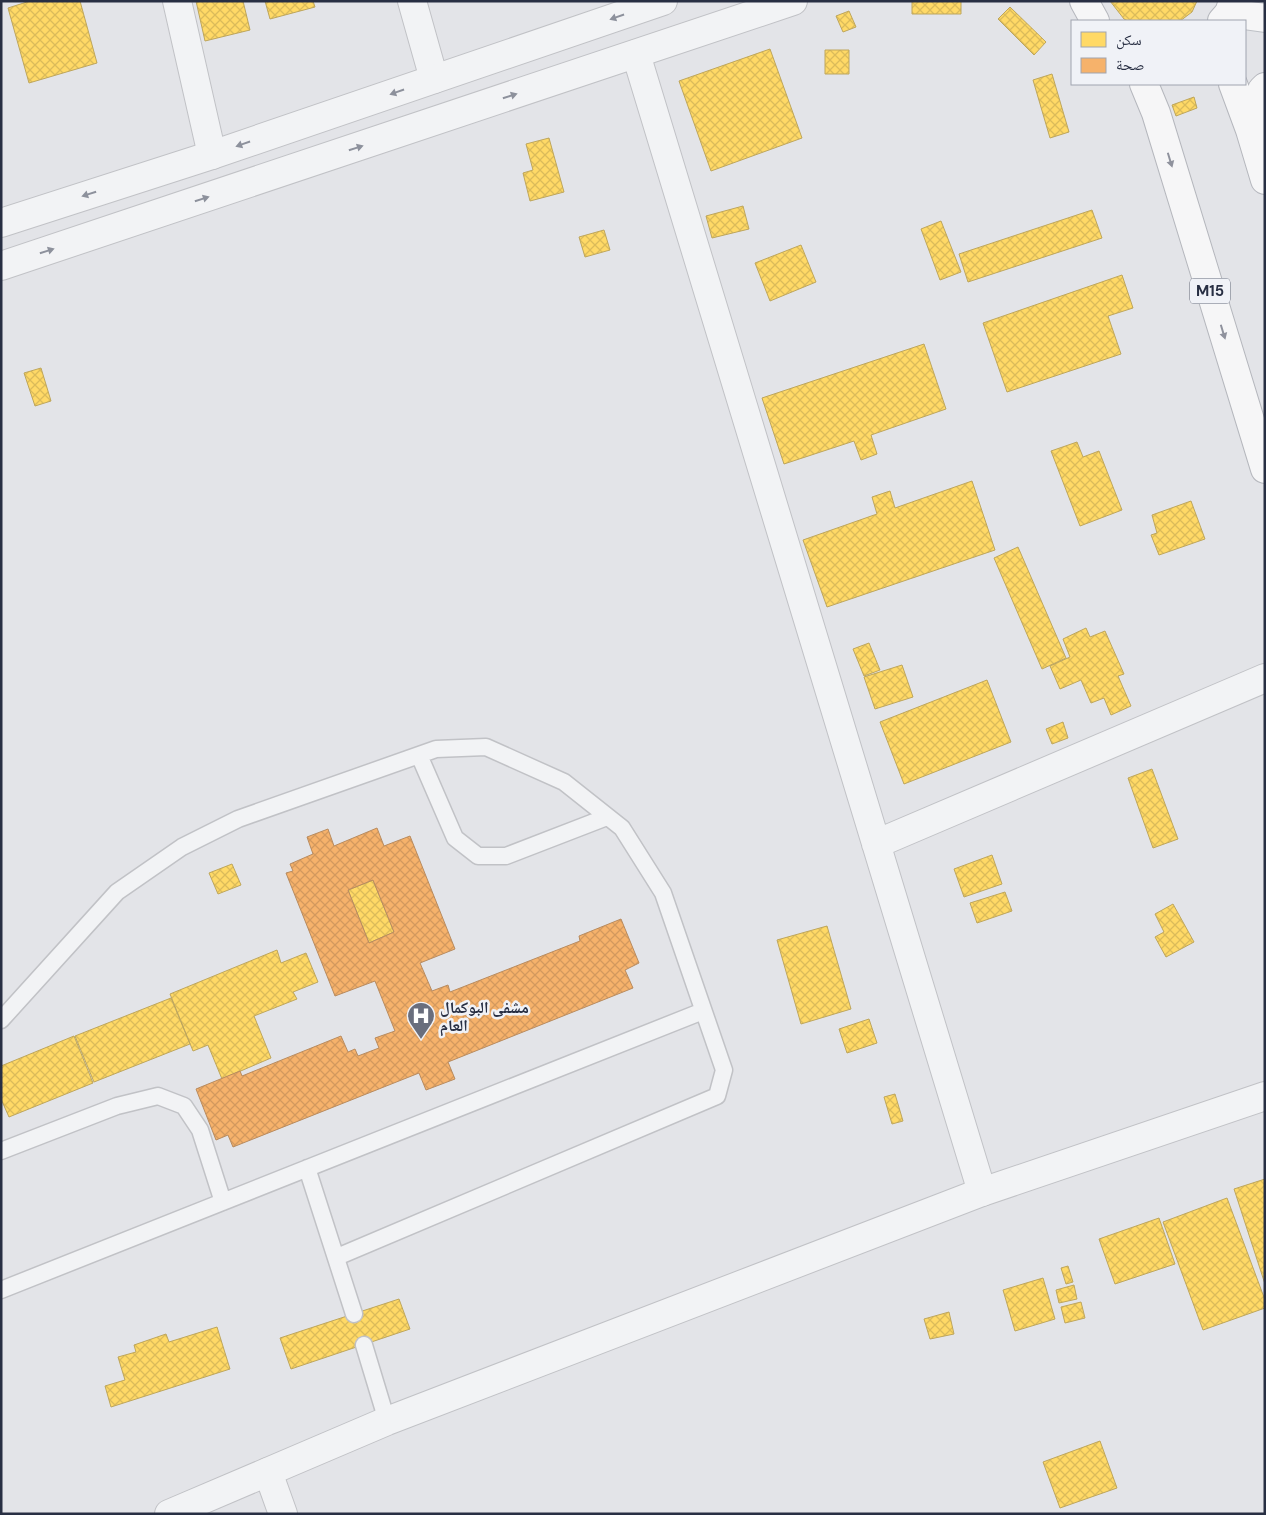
<svg xmlns="http://www.w3.org/2000/svg" width="1266" height="1515" viewBox="0 0 1266 1515" font-family="'DM Sans','Noto Naskh Arabic',sans-serif">
	<defs>
		<pattern id="homes-cross-hatch" width="8" height="8" patternUnits="userSpaceOnUse" patternTransform="scale(1.25)"><rect width="8" height="8" fill="#ffd966"/><path d="M0 0l8 8M0 8l8-8" fill="none" stroke="#dbbb5a"/></pattern>
		<pattern id="health-cross-hatch" width="8" height="8" patternUnits="userSpaceOnUse" patternTransform="scale(1.25)"><rect width="8" height="8" fill="#f6b26b"/><path d="M0 0l8 8M0 8l8-8" fill="none" stroke="#d3995e"/></pattern>
	</defs>
	<rect width="100%" height="100%" fill="#e3e4e8"/>
	<path fill="url(#homes-cross-hatch)" stroke="#bea65c" d="M 30,1 L 80,1 L 97,63 L 29,83 L 8,8 Z
		M 196,1 L 243,1 L 250,30 L 205,41 Z
		M 265,1 L 313,1 L 315,7 L 270,19 Z
		M 912,1 L 961,1 L 961,14 L 912,14 Z
		M 1110,1 L 1197,1 L 1192,12 L 1180,21 L 1128,21 L 1124,19 Z
		M 1010,7 L 1046,42 L 1034,55 L 998,19 Z
		M 849,11 L 856,27 L 843,32 L 836,16 Z
		M 770,49 L 802,138 L 711,171 L 679,81 Z
		M 825,50 L 849,50 L 849,74 L 825,74 Z
		M 1052,74 L 1069,132 L 1050,138 L 1033,80 Z
		M 1194,97 L 1197,108 L 1176,116 L 1172,105 Z
		M 549,138 L 564,192 L 530,201 L 523,173 L 533,170 L 526,144 Z
		M 743,206 L 749,229 L 712,238 L 706,216 Z
		M 1092,210 L 1102,238 L 968,282 L 959,254 Z
		M 941,221 L 961,272 L 940,280 L 921,229 Z
		M 604,230 L 610,250 L 585,257 L 579,237 Z
		M 801,245 L 816,282 L 770,301 L 755,263 Z
		M 1122,275 L 1133,308 L 1108,316 L 1121,354 L 1007,392 L 983,323 Z
		M 924,344 L 946,409 L 871,435 L 877,454 L 861,460 L 854,441 L 784,464 L 762,398 Z
		M 41,368 L 51,401 L 35,406 L 24,373 Z
		M 1077,442 L 1083,457 L 1099,451 L 1122,510 L 1080,526 L 1051,451 Z
		M 972,481 L 995,550 L 827,607 L 803,540 L 877,514 L 872,497 L 890,491 L 895,508 Z
		M 1191,501 L 1205,539 L 1159,555 L 1151,535 L 1157,533 L 1152,515 Z
		M 1018,547 L 1066,658 L 1042,669 L 994,558 Z
		M 1086,628 L 1090,637 L 1105,631 L 1124,674 L 1118,676 L 1131,706 L 1111,715 L 1104,698 L 1091,703 L 1081,680 L 1060,689 L 1050,666 L 1070,657 L 1063,639 Z
		M 869,643 L 880,670 L 864,676 L 853,649 Z
		M 902,665 L 913,697 L 875,709 L 864,677 Z
		M 987,680 L 1011,742 L 904,784 L 880,722 Z
		M 1063,722 L 1068,738 L 1052,744 L 1046,729 Z
		M 1152,769 L 1178,839 L 1153,848 L 1128,778 Z
		M 992,855 L 1002,884 L 964,897 L 954,869 Z
		M 232,864 L 241,885 L 218,894 L 209,873 Z
		M 373,880 L 394,932 L 369,943 L 348,890 Z
		M 1005,892 L 1012,911 L 977,923 L 970,903 Z
		M 1173,904 L 1194,942 L 1166,957 L 1155,937 L 1164,932 L 1155,914 Z
		M 827,926 L 851,1009 L 801,1024 L 777,940 Z
		M 277,950 L 281,963 L 306,953 L 318,982 L 293,992 L 297,999 L 254,1016 L 271,1058 L 222,1079 L 208,1045 L 193,1051 L 170,994 Z
		M 171,998 L 190,1044 L 94,1082 L 75,1036 Z
		M 869,1019 L 877,1043 L 847,1053 L 839,1029 Z
		M 74,1036 L 93,1083 L 9,1117 L 1,1099 L 1,1066 Z
		M 895,1094 L 903,1121 L 892,1124 L 884,1097 Z
		M 1265,1179 L 1265,1284 L 1234,1189 Z
		M 1227,1198 L 1265,1300 L 1265,1308 L 1203,1330 L 1163,1222 Z
		M 1159,1218 L 1175,1264 L 1115,1284 L 1099,1239 Z
		M 1068,1266 L 1073,1282 L 1066,1284 L 1061,1268 Z
		M 1043,1278 L 1055,1319 L 1015,1331 L 1003,1290 Z
		M 1074,1285 L 1077,1299 L 1059,1303 L 1056,1290 Z
		M 399,1299 L 410,1329 L 291,1369 L 280,1338 Z
		M 1081,1302 L 1085,1318 L 1065,1323 L 1061,1307 Z
		M 949,1312 L 954,1334 L 930,1339 L 924,1319 Z
		M 217,1327 L 230,1369 L 111,1407 L 105,1386 L 125,1380 L 118,1357 L 136,1352 L 134,1345 L 166,1334 L 169,1342 Z
		M 1100,1441 L 1117,1488 L 1060,1508 L 1043,1462 Z"/>
	<path fill="url(#health-cross-hatch)" stroke="#b88b5f" fill-rule="evenodd" d="M 377,828 L 384,846 L 410,836 L 455,949 L 420,963 L 432,991 L 448,985 L 450,992 L 580,941 L 579,936 L 621,919 L 639,963 L 625,970 L 633,988 L 448,1062 L 455,1079 L 426,1090 L 419,1073 L 233,1147 L 228,1135 L 216,1140 L 196,1089 L 240,1071 L 242,1076 L 341,1036 L 348,1052 L 355,1049 L 358,1056 L 379,1048 L 375,1038 L 395,1031 L 375,981 L 335,996 L 286,873 L 293,871 L 290,864 L 313,854 L 307,837 L 328,829 L 334,846 ZM 373,880 L 394,932 L 369,943 L 348,890 Z"/>
	<g fill="none" stroke-linecap="round" stroke-linejoin="round">
		<defs>
			<path id="service" d="M 419,755 L 455,838 L 478,856 L 506,856 L 607,817
				M 1,1020 L 117,892 L 182,847 L 238,819 L 436,749 L 486,747 L 564,782 L 622,828 L 663,893 L 724,1070 L 717,1096 L 337,1257
				M 1,1151 L 117,1106 L 158,1096 L 184,1106 L 200,1130 L 223,1202
				M 307,1168 L 354,1314
				M 1,1290 L 703,1011
				M 364,1345 L 387,1421"/>
			<path id="minor" d="M 177,1 L 212,155
				M 412,1 L 434,79
				M 636,54 L 982,1192
				M 876,844 L 1265,678
				M 268,1472 L 283,1514"/>
			<path id="tertiary" d="M 1,223 L 212,155 L 663,1
				M 1,266 L 793,1
				M 169,1514 L 387,1421 L 982,1192 L 1265,1096"/>
			<path id="primary" d="M 1229,13 L 1265,18"/>
			<path id="trunk" d="M 1084,1 L 1095,21
				M 1222,21 L 1229,13 L 1233,1
				M 1144,84 L 1156,113 L 1265,469
				M 1233,84 L 1250,130 L 1265,180
				M 1250,130 L 1262,90 L 1265,87"/>
		</defs>
		<use href="#service" stroke="#c1c2c6" stroke-width="19"/>
		<use href="#minor" stroke="#c1c2c6" stroke-width="30"/>
		<use href="#tertiary" stroke="#c1c2c6" stroke-width="30"/>
		<use href="#primary" stroke="#bec1c6" stroke-width="30"/>
		<use href="#trunk" stroke="#b5b7bd" stroke-width="30"/>
		<use href="#service" stroke="#f2f3f5" stroke-width="16"/>
		<use href="#minor" stroke="#f2f3f5" stroke-width="28"/>
		<use href="#tertiary" stroke="#f2f3f5" stroke-width="28"/>
		<use href="#primary" stroke="#f6f6f7" stroke-width="28"/>
		<use href="#trunk" stroke="#f6f6f7" stroke-width="28"/>
	</g>
	<defs><path id="oneway-solid" d="M-6-.8H1V-3.2L6.5 0L1 3.2V.8H-6Z" transform="scale(1.25)"/></defs>
	<g fill="#8d919c">
		<use href="#oneway-solid" transform="translate(617 17) rotate(161)"/>
		<use href="#oneway-solid" transform="translate(397 92) rotate(161)"/>
		<use href="#oneway-solid" transform="translate(510 96) rotate(-18)"/>
		<use href="#oneway-solid" transform="translate(243 144) rotate(161)"/>
		<use href="#oneway-solid" transform="translate(356 148) rotate(-18)"/>
		<use href="#oneway-solid" transform="translate(89 194) rotate(162)"/>
		<use href="#oneway-solid" transform="translate(202 199) rotate(-18)"/>
		<use href="#oneway-solid" transform="translate(47 251) rotate(-18)"/>
	</g>
	<g fill="#8f929d">
		<use href="#oneway-solid" transform="translate(1170 160) rotate(73)"/>
		<use href="#oneway-solid" transform="translate(1223 332) rotate(73)"/>
	</g>
	<defs>
		<symbol id="hospital-pin" viewBox="-11 -11 22 30"><path d="M0 17L-7.5 6A9.5 9.5 0 1 1 7.5 6Z" fill="#696e7d" stroke="#f0f2f7"/><path d="M-5-5h3v3.5h4V-5h3V5h-3V1.5h-4V5h-3Z" fill="#fff"/></symbol>
	</defs>
	<g fill-rule="evenodd">
		<use href="#hospital-pin" x="405" y="1000" width="32" height="43"/>
	</g>
	<g text-anchor="middle" dominant-baseline="central" stroke-width="5" stroke-linejoin="round" paint-order="stroke">
		<rect fill="#f0f2f7" stroke="#646a79" stroke-width="1" x="1190" y="278.5" width="40" height="25" rx="4"/>
		<g font-size="15" font-weight="bold" fill="#282f43">
			<text x="1210" y="291">M15</text>
		</g>
		<g font-size="16" font-weight="bold" fill="#282f43" stroke="#f0f2f7" text-anchor="start">
			<text x="440" y="1007">مشفى البوكمال<tspan x="440" dy="18">العام</tspan></text>
		</g>
	</g>
	<rect width="1266" height="1515" fill="none" stroke="#282f43" stroke-width="5"/>
	<rect x="1071" y="20" width="175" height="65" fill="#f0f2f7" stroke="#a0a4af"/>
	<rect x="1081" y="32" width="25" height="15" fill="#ffd966" stroke="#a0a4af"/>
	<text x="1116" y="45" font-size="15" fill="#282f43">سكن</text>
	<rect x="1081" y="58" width="25" height="15" fill="#f6b26b" stroke="#a0a4af"/>
	<text x="1116" y="70" font-size="15" fill="#282f43">صحة</text>
</svg>
